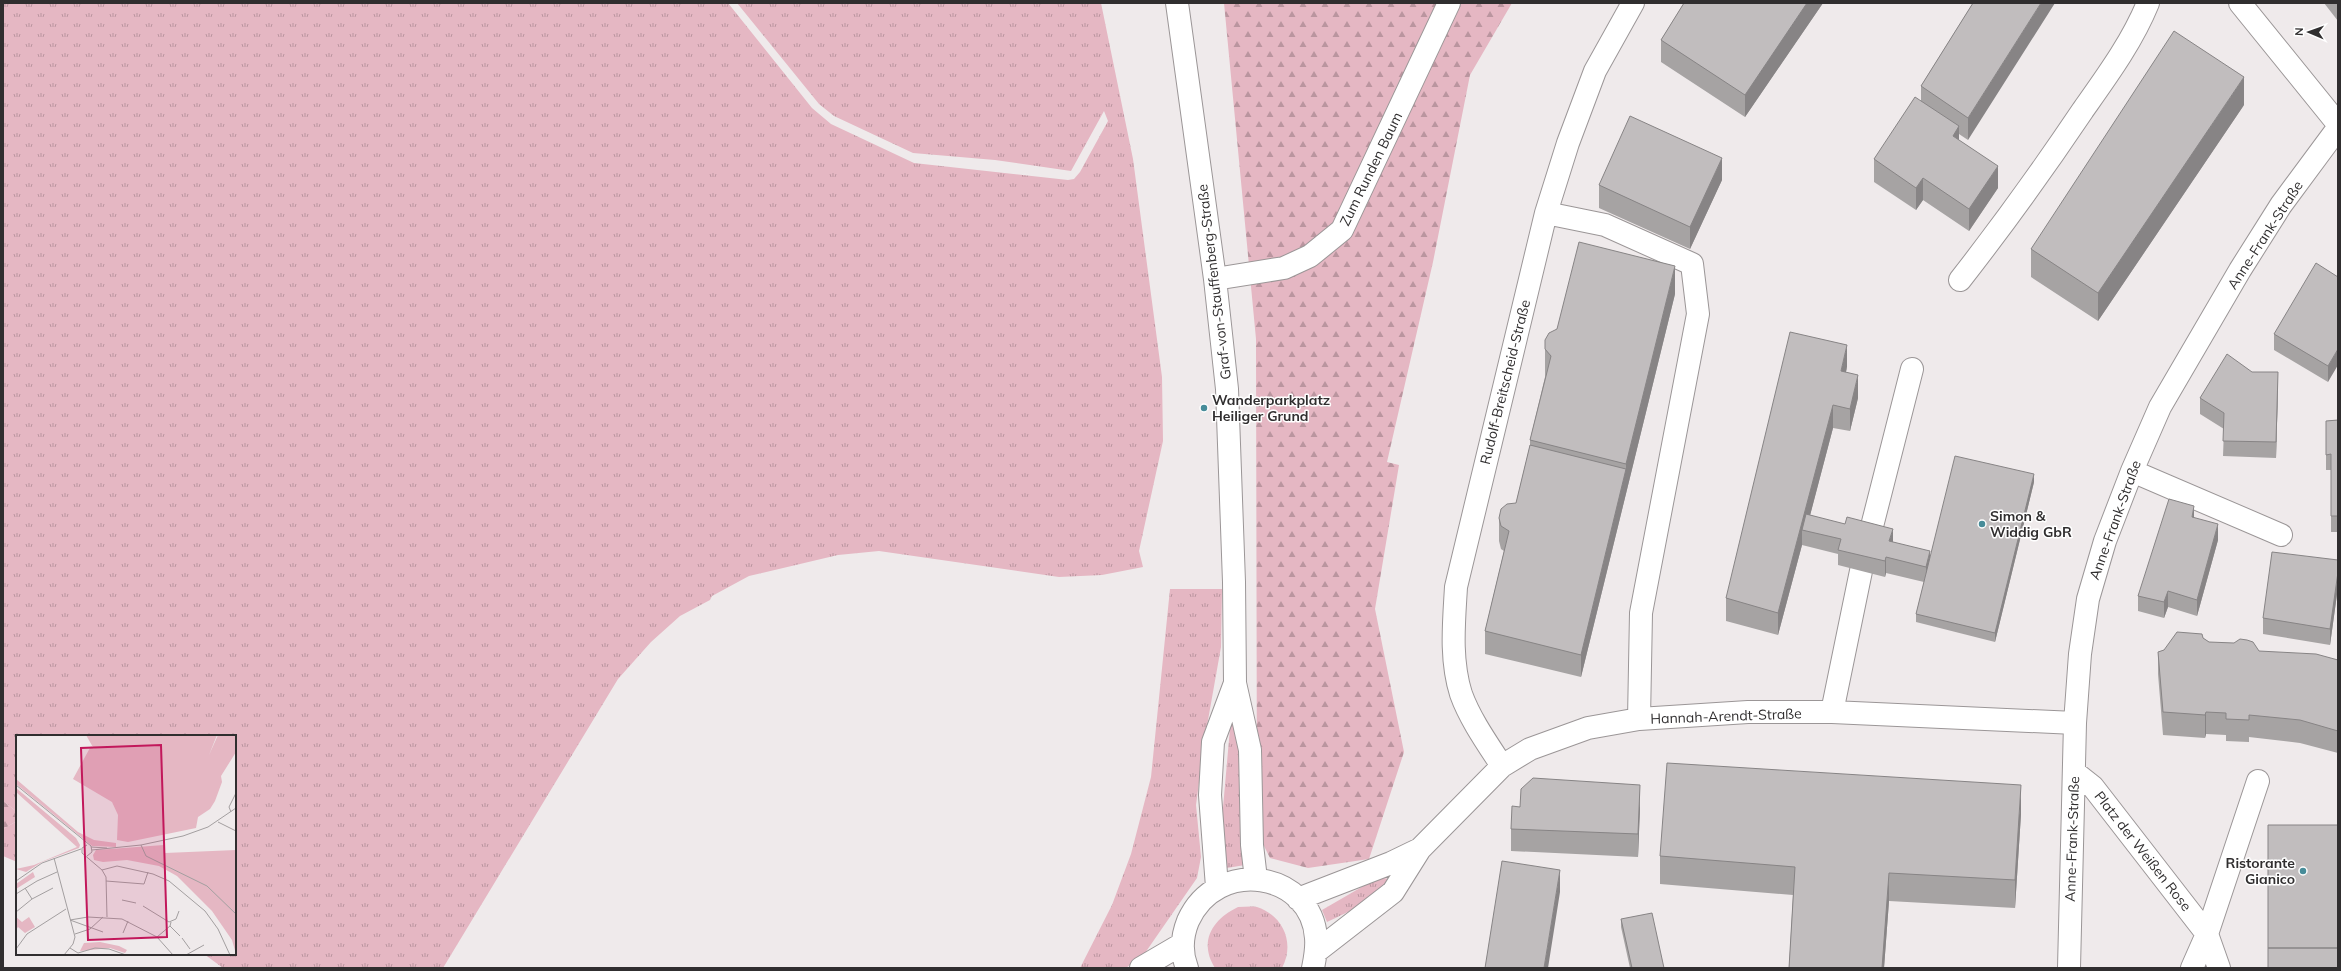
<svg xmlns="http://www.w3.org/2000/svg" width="2341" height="971" viewBox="0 0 2341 971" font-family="Mulish,sans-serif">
	<defs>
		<pattern id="grass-tufts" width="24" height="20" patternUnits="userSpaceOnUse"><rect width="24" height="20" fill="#e5b7c3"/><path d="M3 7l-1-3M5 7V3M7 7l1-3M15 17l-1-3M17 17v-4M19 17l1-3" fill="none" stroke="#ba959f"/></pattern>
		<pattern id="forest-firs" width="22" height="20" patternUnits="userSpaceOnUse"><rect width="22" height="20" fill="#e5b7c3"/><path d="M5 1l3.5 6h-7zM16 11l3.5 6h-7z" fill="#ba959f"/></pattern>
	</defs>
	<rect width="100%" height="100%" fill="#efeaeb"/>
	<path fill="url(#grass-tufts)" d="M 3,3 L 728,3 L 812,108 L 831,124 L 914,163 L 1068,180 L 1074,179 L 1080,172 L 1108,121 L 1104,111 L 1071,171 L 995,160 L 913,153 L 834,116 L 819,104 L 737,3 L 1101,3 L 1133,159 L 1162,377 L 1163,441 L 1139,551 L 1143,567 L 1102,575 L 1059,577 L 879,551 L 838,555 L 749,576 L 712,596 L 710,600 L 680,616 L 651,642 L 618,679 L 443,968 L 223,968 L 204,954 L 235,954 L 235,736 L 17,736 L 17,812 L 3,801 Z
		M 1170,589 L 1222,589 L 1221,647 L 1205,737 L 1196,805 L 1201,857 L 1197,878 L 1145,953 L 1126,968 L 1080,968 L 1112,905 L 1131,854 L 1151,777 Z
		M 1231,717 L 1246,752 L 1245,865 L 1227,868 L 1222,819 Z
		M 17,821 L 17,862 L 3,856 L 3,829 Z
		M 1379,877 L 1389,879 C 1375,901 1350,911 1327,922 L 1322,910 Z
		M 1238,907 C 1244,907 1251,906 1257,907 C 1284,916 1295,944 1282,968 L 1215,968 C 1198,941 1213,919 1238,907 Z"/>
	<path fill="url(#forest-firs)" d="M 1224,3 L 1512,3 L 1470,75 L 1433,262 L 1387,462 L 1399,465 L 1375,609 L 1404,752 L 1369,859 L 1308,868 L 1270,858 L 1257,832 L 1256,339 Z
		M 3,801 L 17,812 L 17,821 L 3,829 Z"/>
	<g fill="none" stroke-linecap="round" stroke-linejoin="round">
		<defs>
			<path id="minor" d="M 1177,3 L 1215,279 L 1227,389 L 1234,582 L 1235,683 L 1250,750 L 1252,845 L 1256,879
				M 2240,3 L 2338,124
				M 1546,213 L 1605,225 L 1692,264 L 1698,314 L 1641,613 L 1639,719
				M 1215,279 L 1284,268 L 1310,256 L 1342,230 L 1449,3
				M 1960,280 C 2003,225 2044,168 2083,110 C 2107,76 2132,42 2148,3
				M 2132,471 L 2281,535
				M 1869,538 L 1912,369
				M 1832,712 L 1861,571
				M 1502,766 C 1487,743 1470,719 1461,694 C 1450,659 1454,622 1456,587 L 1546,213 L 1568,143 L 1595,71 L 1633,3
				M 2074,772 L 2093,787 L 2207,934 L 2219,968
				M 1217,887 L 1210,795 L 1213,742 L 1235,683
				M 1298,899 L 1391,863 L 1420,849
				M 1317,951 L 1393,892 L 1420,849 L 1502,766 L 1530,749 L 1588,728 L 1639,719 L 1748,712 L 1832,712 L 2075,723
				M 1141,968 L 1182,944
				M 1187,968 C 1181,953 1182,936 1188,921 C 1217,856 1312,872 1316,938 C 1317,949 1315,958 1313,968
				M 2069,968 L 2075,723 L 2080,654 L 2088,599 L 2105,541 L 2132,471 L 2160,407 L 2240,270 L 2281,205 L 2338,128
				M 2192,968 L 2207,934 L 2258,781"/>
		</defs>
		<use href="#minor" stroke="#9b9697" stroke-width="24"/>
		<use href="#minor" stroke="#fff" stroke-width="22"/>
	</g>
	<path fill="#a6a3a3" d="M 1684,3 L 1823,3 L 1745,117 L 1661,62 L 1661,40 Z
		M 1973,3 L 1968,140 L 1959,134 L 1959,140 L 1998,188 L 1969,231 L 1923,200 L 1916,210 L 1874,182 L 1874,159 L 1921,101 L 1921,86 Z
		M 2324,3 L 2338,3 L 2338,21 Z
		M 2244,105 L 2098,321 L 2031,277 L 2031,249 Z
		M 1722,180 L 1690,249 L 1599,208 L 1599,185 Z
		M 2338,277 L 2328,382 L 2274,350 L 2274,334 Z
		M 1675,294 L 1581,677 L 1485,654 L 1485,631 L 1504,551 L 1501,549 L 1499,541 L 1499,518 L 1516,503 L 1530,445 L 1530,440 L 1545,377 L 1545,340 Z
		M 1847,367 L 1846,372 L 1858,398 L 1850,431 L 1833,428 L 1810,515 L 1893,542 L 1930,560 L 2034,482 L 1995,642 L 1916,622 L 1916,614 L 1924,582 L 1886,573 L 1885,577 L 1838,565 L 1838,554 L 1802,545 L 1778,635 L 1726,621 L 1726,598 Z
		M 2278,388 L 2276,458 L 2223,456 L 2224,429 L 2200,414 L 2200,398 Z
		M 2338,420 L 2338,532 L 2331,532 L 2331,470 L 2326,470 L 2326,421 Z
		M 2194,517 L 2218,540 L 2197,616 L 2168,607 L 2164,618 L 2138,611 L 2138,596 Z
		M 2338,560 L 2338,587 L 2330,645 L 2263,634 L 2263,618 Z
		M 2203,638 L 2209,642 L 2259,651 L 2338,660 L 2338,753 L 2300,743 L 2249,737 L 2249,742 L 2226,741 L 2226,735 L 2206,734 L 2205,738 L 2163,735 L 2158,674 L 2158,652 Z
		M 1520,807 L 1640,807 L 1638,857 L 1511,851 L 1511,829 Z
		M 2021,814 L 2015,908 L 1889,901 L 1884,968 L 1789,968 L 1793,895 L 1660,884 L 1660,856 Z
		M 1621,919 L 1664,968 L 1630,968 L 1621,927 Z"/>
	<path fill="#878485" d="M 1807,3 L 1823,3 L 1745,117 L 1745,95 Z
		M 2041,3 L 2055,3 L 1968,140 L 1968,118 Z
		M 2244,77 L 2244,105 L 2098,321 L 2098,293 Z
		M 1959,126 L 1959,149 L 1953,136 Z
		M 1722,158 L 1722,180 L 1690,249 L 1690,227 Z
		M 1998,166 L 1998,188 L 1969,231 L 1969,209 Z
		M 1923,178 L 1923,200 L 1916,210 L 1916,188 Z
		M 1675,266 L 1675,294 L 1581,677 L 1581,655 L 1626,469 L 1626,464 Z
		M 1847,345 L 1847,367 L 1841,394 L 1841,371 Z
		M 2338,349 L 2338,365 L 2328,382 L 2328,366 Z
		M 2278,372 L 2278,388 L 2276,458 L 2276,442 Z
		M 1858,375 L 1858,398 L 1850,431 L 1850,409 Z
		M 1833,405 L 1833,428 L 1806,531 L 1802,530 L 1802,545 L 1778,635 L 1778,613 Z
		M 2034,474 L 2034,482 L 1995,642 L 1995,633 Z
		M 2194,506 L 2194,522 L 2192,517 Z
		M 2218,524 L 2218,540 L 2197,616 L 2197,600 Z
		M 1893,529 L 1893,544 L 1889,541 Z
		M 1930,551 L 1930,567 L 1926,583 L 1926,567 Z
		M 1886,557 L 1886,573 L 1885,577 L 1885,561 Z
		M 2338,572 L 2338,587 L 2330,645 L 2330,629 Z
		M 2168,591 L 2168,607 L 2164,618 L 2164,602 Z
		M 2206,712 L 2206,734 L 2205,738 L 2205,715 Z
		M 1640,785 L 1640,807 L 1638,857 L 1638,834 Z
		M 2021,785 L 2021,814 L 2015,908 L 2015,880 Z
		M 1560,870 L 1560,892 L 1548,968 L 1544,968 Z
		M 1889,873 L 1889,901 L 1884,968 L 1882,968 Z"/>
	<path fill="#c1bdbe" stroke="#878485" d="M 1684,3 L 1807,3 L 1745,95 L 1661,40 Z
		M 1973,3 L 2041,3 L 1968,118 L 1921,86 Z
		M 2174,31 L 2244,77 L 2098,293 L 2031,249 Z
		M 1915,97 L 1959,126 L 1953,136 L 1998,166 L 1969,209 L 1923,178 L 1916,188 L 1874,159 Z
		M 1630,116 L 1722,158 L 1690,227 L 1599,185 Z
		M 1579,242 L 1675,266 L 1626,464 L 1530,440 L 1551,356 L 1545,349 L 1545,340 L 1549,333 L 1557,329 Z
		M 2316,263 L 2338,277 L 2338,349 L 2328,366 L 2274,334 Z
		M 1790,332 L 1847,345 L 1841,371 L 1858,375 L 1850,409 L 1833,405 L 1778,613 L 1726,598 Z
		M 2227,354 L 2252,372 L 2278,372 L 2276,442 L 2223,441 L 2224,413 L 2200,398 Z
		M 2338,420 L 2338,516 L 2331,516 L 2331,454 L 2326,455 L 2326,421 Z
		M 1530,445 L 1626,469 L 1581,655 L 1485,631 L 1509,531 L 1501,526 L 1499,518 L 1501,509 L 1507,504 L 1516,503 Z
		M 1955,456 L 2034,474 L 1995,633 L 1916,614 Z
		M 2169,499 L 2194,506 L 2192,517 L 2218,524 L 2197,600 L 2168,591 L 2164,602 L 2138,596 Z
		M 1806,514 L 1845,524 L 1847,517 L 1893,529 L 1889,541 L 1930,551 L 1926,567 L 1886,557 L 1885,561 L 1838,550 L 1841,539 L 1802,530 Z
		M 2272,552 L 2338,560 L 2338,572 L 2330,629 L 2263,618 Z
		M 2177,632 L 2202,634 L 2203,638 L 2209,642 L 2234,643 L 2240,639 L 2247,640 L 2253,642 L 2259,651 L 2316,654 L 2338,660 L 2338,731 L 2300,720 L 2249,715 L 2249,720 L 2226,719 L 2226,713 L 2206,712 L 2205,715 L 2163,712 L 2158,652 L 2164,650 Z
		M 1667,763 L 2021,785 L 2015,880 L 1889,873 L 1882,968 L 1789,968 L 1795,867 L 1660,856 Z
		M 1533,778 L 1640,785 L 1638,834 L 1511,829 L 1512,806 L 1520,807 L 1521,789 Z
		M 2268,825 L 2338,825 L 2338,948 L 2268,948 Z
		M 1502,861 L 1560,870 L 1544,968 L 1485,968 Z
		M 1652,913 L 1664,968 L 1632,968 L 1621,919 Z
		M 2268,948 L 2338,948 L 2338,968 L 2268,968 Z"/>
	<g fill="#478c99" stroke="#fff" stroke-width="1.5">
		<circle cx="1204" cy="408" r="4"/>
		<circle cx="1982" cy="524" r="4"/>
		<circle cx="2303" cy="871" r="4"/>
	</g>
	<g text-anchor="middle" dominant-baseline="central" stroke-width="3" stroke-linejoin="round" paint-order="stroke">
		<g font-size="14" fill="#302e2f" stroke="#fff">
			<text transform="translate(1371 169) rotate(-64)">Zum Runden Baum</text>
			<text transform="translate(2265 235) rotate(-57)">Anne-Frank-Straße</text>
			<text transform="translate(1214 282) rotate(-97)">Graf-von-Stauffenberg-Straße</text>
			<text transform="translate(1505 382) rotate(-76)">Rudolf-Breitscheid-Straße</text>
			<text transform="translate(2115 520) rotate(-70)">Anne-Frank-Straße</text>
			<text transform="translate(1726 716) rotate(-2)">Hannah-Arendt-Straße</text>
			<text transform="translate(2072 839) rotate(-88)">Anne-Frank-Straße</text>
			<text transform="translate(2143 851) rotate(52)">Platz der Weißen Rose</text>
		</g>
		<g font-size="14" font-weight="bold" fill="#302e2f" stroke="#fff" text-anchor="start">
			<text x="1212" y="400">Wanderparkplatz<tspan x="1212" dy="16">Heiliger Grund</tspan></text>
			<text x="1990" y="516">Simon &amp;<tspan x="1990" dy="16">Widdig GbR</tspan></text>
			<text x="2295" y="863" text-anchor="end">Ristorante<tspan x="2295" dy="16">Gianico</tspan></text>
		</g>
	</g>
	<g transform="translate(16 735)">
		<rect width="220" height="220" fill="#efeaeb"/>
		<path d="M 79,0 L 201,0 L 193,20 L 202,0 L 220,0 L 220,17 L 205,41 L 206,47 L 199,66 L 194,74 L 182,82 L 180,93 L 112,107 L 101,105 L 102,80 L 96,67 L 57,44 L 75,11 L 78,14 L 79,12 ZM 0,44 L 62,97 L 78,105 L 100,108 L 100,112 L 76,111 L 0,49 ZM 0,53 L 60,103 L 64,110 L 63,113 L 26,127 L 10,137 L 0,134 L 18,130 L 61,112 L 0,57 ZM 17,137 L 19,142 L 0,154 L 0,149 Z" fill="#e5b7c3"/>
		<path d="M 70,0 L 79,0 L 84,4 L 78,14 ZM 148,110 L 149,118 L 220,115 L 220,219 L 216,205 L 196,176 L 161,141 L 143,131 L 111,125 L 87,127 L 78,125 L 77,120 L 80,115 Z" fill="#e5b7c3"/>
		<path d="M 0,182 L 6,187 L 13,182 L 19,192 L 9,198 L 2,192 L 0,195 ZM 84,207 L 103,211 L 111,215 L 109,218 L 94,213 L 64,216 L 68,208 Z" fill="#e5b7c3"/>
		<path fill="none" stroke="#a39fa0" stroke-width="1" d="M 0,50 L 75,111 L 76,117 L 71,121M 215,77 L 213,72 L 220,58M 202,87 L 220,96M 71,110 L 66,113 L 66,118 L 86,135 L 90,142 L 91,182M 125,110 L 130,121 L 191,151 L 220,179M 75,112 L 91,113M 76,115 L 125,110 L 167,101 L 192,92 L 220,73M 38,123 L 59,202 L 57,209 L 48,220M 86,135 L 101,131 L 137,139 L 153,146 L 189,176 L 202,194 L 214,220M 0,146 L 26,128 L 65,114M 90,146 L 128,149 L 132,137M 9,153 L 16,164 L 37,153M 0,159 L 21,146 L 41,137M 106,165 L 120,168M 127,171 L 153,187 L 160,184 L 163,176M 0,177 L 16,164M 54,185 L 72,182 L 106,184 L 141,202 L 157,220M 54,185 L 87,197M 155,187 L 154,191 L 164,201M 107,198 L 112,186M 59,199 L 74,194 L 87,182M 141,202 L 154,191M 166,203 L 174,214M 54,213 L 62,218 L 79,213 L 93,214 L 110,220M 0,214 L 11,199 L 50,174M 170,220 L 188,210"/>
		<path fill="#c2185b" fill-opacity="0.15" stroke="#c2185b" stroke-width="2" d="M 145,10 L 151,202 L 72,205 L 65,13 Z"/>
		<rect width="220" height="220" fill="none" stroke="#302e2f" stroke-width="2"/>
	</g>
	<rect width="2341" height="971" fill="none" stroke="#302e2f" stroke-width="8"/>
	<g transform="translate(2309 32) rotate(272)" stroke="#ffffff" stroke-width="3" paint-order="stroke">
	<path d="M0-3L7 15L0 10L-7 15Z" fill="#302e2f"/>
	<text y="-6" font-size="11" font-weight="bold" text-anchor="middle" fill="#302e2f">N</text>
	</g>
</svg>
